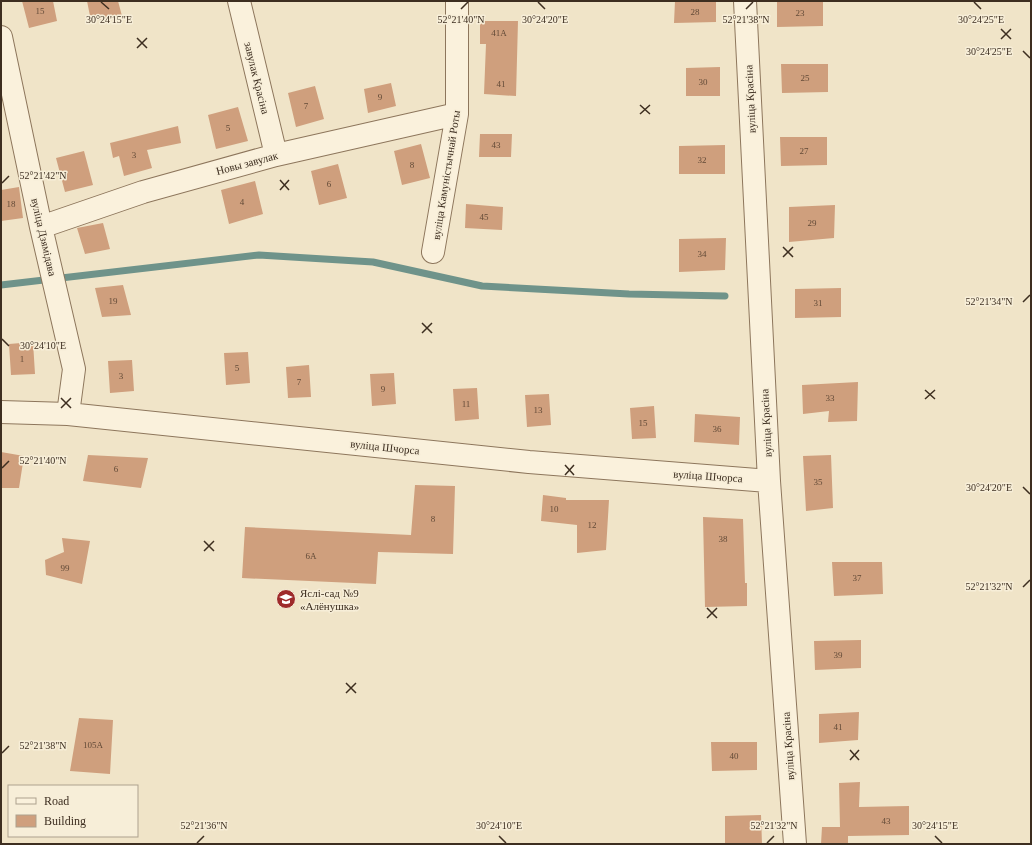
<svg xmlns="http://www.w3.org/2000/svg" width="1032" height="845" viewBox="0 0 1032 845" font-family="'Times New Roman',serif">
	<rect width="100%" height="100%" fill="#f0e4c8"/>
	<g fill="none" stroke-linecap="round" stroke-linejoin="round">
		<path stroke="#6f938a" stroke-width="7" d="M 1,285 L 259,255 L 373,262 L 482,286 L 629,294 L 725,296"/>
	</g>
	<path fill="#cf9f7d" d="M 22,1 L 53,1 L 57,21 L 29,28 Z
		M 87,1 L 118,1 L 122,16 L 91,21 Z
		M 675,1 L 716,1 L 716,22 L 674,23 Z
		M 777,1 L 823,1 L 823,26 L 777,27 Z
		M 480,21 L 518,21 L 516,96 L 484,94 L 486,44 L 480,44 Z
		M 781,64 L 828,64 L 828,92 L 782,93 Z
		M 720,67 L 720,96 L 686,96 L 686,68 Z
		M 391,83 L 396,106 L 368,113 L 364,89 Z
		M 315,86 L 324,119 L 296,127 L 288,93 Z
		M 238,107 L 248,141 L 216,149 L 208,115 Z
		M 178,126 L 181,143 L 147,150 L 152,168 L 124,176 L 119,156 L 113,158 L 110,143 Z
		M 480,134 L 512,134 L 511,157 L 479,157 Z
		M 780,137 L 827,137 L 827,165 L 781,166 Z
		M 421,144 L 430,178 L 402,185 L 394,151 Z
		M 725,145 L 725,174 L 679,174 L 679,146 Z
		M 84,151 L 93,185 L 65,192 L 56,158 Z
		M 338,164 L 347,198 L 319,205 L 311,171 Z
		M 255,181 L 263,214 L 229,224 L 221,190 Z
		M 19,187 L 23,218 L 1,221 L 1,190 Z
		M 466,204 L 503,207 L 502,230 L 465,228 Z
		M 835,205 L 834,238 L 789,242 L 789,207 Z
		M 103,223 L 110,249 L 85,254 L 77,228 Z
		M 726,238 L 725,270 L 679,272 L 679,239 Z
		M 123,285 L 131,315 L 102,317 L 95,288 Z
		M 841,288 L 841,317 L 795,318 L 795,289 Z
		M 33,342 L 35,374 L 11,375 L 9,344 Z
		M 248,352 L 250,383 L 226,385 L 224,353 Z
		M 132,360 L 134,391 L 110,393 L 108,361 Z
		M 309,365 L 311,397 L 288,398 L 286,367 Z
		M 394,373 L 396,404 L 372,406 L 370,374 Z
		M 858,382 L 857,421 L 828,422 L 829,411 L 803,414 L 802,385 Z
		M 477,388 L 479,419 L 455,421 L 453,389 Z
		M 549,394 L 551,425 L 527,427 L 525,395 Z
		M 654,406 L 656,438 L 632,439 L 630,408 Z
		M 695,414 L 740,417 L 739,445 L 694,442 Z
		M 1,452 L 24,456 L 19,488 L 1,488 Z
		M 88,455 L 148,458 L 141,488 L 83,481 Z
		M 831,455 L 833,508 L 806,511 L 803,456 Z
		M 415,485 L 455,486 L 453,554 L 378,552 L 376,584 L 242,578 L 245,527 L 411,535 Z
		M 543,495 L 566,498 L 566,500 L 609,500 L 606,550 L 577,553 L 577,525 L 541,521 Z
		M 703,517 L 743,519 L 745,583 L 747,583 L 747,606 L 705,607 Z
		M 62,538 L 90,541 L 82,584 L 46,575 L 45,560 L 64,552 Z
		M 832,562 L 882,562 L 883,594 L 834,596 Z
		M 861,640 L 861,668 L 815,670 L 814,641 Z
		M 859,712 L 858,740 L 819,743 L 819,714 Z
		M 79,718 L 113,720 L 110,774 L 70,771 Z
		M 711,742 L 757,742 L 757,770 L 712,771 Z
		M 860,782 L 859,807 L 909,806 L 909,835 L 848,836 L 848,844 L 821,844 L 822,827 L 840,827 L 839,783 Z
		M 761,815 L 762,844 L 725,844 L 725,816 Z"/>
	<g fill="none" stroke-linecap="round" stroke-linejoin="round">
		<defs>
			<path id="street" d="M 239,1 L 276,155
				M 745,1 L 769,481 L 795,844
				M 1,37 L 41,227 L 74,369 L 68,414
				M 41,227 L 143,192 L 276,155 L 457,114
				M 433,252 L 457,114 L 457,1
				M 1,412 L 68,414 L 529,462 L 769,481"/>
		</defs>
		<use href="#street" stroke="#8d765c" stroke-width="24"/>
		<use href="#street" stroke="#faf1dc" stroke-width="22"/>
	</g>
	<path fill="none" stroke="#3d2e20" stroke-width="1.5" d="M 101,2 L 109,9M 538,2 L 545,9M 974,2 L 981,9M 461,9 L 468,2M 746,9 L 753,2M 1001,29 L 1011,39M 137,38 L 147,48M 1001,39 L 1011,29M 137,48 L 147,38M 1023,51 L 1030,58M 640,105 L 650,114M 640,114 L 650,105M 280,180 L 289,190M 2,183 L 9,176M 280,190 L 289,180M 783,247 L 793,257M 783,257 L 793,247M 1023,302 L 1030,295M 422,323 L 432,333M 422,333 L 432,323M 2,339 L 9,346M 925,390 L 935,399M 61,398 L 71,408M 925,399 L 935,390M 61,408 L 71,398M 565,465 L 574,475M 2,468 L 9,461M 565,475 L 574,465M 1023,487 L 1030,494M 204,541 L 214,551M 204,551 L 214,541M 1023,587 L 1030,580M 707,608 L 717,618M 707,618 L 717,608M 346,683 L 356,693M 346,693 L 356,683M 850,750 L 859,760M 2,753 L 9,746M 850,760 L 859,750M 499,836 L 506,843M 935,836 L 942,843M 197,843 L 204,836M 767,843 L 774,836"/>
	<defs>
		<symbol id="school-disc" viewBox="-11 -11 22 22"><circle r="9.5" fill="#9e2a2b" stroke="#f7eed8"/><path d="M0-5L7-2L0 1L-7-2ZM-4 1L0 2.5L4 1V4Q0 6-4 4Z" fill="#fff"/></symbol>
	</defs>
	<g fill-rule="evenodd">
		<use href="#school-disc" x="275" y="588" width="22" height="22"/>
	</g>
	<g text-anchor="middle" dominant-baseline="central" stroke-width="3" stroke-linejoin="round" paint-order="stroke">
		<g font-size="9" fill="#624a37">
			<text x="40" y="11">15</text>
			<text x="695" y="12">28</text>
			<text x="800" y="13">23</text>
			<text x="499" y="33">41А</text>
			<text x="805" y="78">25</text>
			<text x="703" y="82">30</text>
			<text x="501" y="84">41</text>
			<text x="380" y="97">9</text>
			<text x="306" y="106">7</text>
			<text x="228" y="128">5</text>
			<text x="496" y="145">43</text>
			<text x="804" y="151">27</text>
			<text x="134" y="155">3</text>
			<text x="702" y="160">32</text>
			<text x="412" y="165">8</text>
			<text x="329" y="184">6</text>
			<text x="242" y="202">4</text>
			<text x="11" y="204">18</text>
			<text x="484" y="217">45</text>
			<text x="812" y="223">29</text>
			<text x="702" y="254">34</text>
			<text x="113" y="301">19</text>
			<text x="818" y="303">31</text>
			<text x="22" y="359">1</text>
			<text x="237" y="368">5</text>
			<text x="121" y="376">3</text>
			<text x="299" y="382">7</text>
			<text x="383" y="389">9</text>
			<text x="830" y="398">33</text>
			<text x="466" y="404">11</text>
			<text x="538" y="410">13</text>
			<text x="643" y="423">15</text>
			<text x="717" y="429">36</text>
			<text x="116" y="469">6</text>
			<text x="818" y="482">35</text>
			<text x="554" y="509">10</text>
			<text x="433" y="519">8</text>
			<text x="592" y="525">12</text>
			<text x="723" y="539">38</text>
			<text x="311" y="556">6А</text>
			<text x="65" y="568">99</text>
			<text x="857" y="578">37</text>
			<text x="838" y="655">39</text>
			<text x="838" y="727">41</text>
			<text x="93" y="745">105А</text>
			<text x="734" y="756">40</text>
			<text x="886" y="821">43</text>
		</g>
		<g font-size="11" fill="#3d2e20" stroke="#f7eed8">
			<text transform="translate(257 78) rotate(76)">завулак Красіна</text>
			<text transform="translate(750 99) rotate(-93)">вуліца Красіна</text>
			<text transform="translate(247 163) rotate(-15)">Новы завулак</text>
			<text transform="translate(446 175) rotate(-81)">вуліца Камуністычнай Роты</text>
			<text transform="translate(44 237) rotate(77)">вуліца Дзямідава</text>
			<text transform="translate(766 423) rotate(-93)">вуліца Красіна</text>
			<text transform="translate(385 447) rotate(6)">вуліца Шчорса</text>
			<text transform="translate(708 476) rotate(4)">вуліца Шчорса</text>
			<text transform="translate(788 746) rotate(-94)">вуліца Красіна</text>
		</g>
		<g font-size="11" fill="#3d2e20" stroke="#f7eed8" text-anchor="start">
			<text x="300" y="593">Яслі-сад №9<tspan x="300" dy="13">«Алёнушка»</tspan></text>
		</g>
	</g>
	<g font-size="10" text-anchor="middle" fill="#3d2e20" stroke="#f7eed8" stroke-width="3" stroke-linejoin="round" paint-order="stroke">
		<text x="109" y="23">30°24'15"E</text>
		<text x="461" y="23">52°21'40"N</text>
		<text x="545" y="23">30°24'20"E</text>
		<text x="746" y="23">52°21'38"N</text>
		<text x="981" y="23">30°24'25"E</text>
		<text x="989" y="55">30°24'25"E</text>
		<text x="43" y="179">52°21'42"N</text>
		<text x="989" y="305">52°21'34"N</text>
		<text x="43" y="349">30°24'10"E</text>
		<text x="43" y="464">52°21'40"N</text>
		<text x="989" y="491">30°24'20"E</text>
		<text x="989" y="590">52°21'32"N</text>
		<text x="43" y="749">52°21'38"N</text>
		<text x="204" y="829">52°21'36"N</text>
		<text x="774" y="829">52°21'32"N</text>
		<text x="499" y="829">30°24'10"E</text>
		<text x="935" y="829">30°24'15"E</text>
	</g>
	<rect width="1032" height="845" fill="none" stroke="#3d2e20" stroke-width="4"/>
	<rect x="8" y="785" width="130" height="52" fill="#f7eed8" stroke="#ada18e"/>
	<rect x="16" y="798" width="20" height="6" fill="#faf1dc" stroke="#ada18e"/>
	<text x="44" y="805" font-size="12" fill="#3d2e20">Road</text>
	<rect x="16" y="815" width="20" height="12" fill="#cf9f7d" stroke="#ada18e"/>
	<text x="44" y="825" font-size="12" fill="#3d2e20">Building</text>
</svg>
